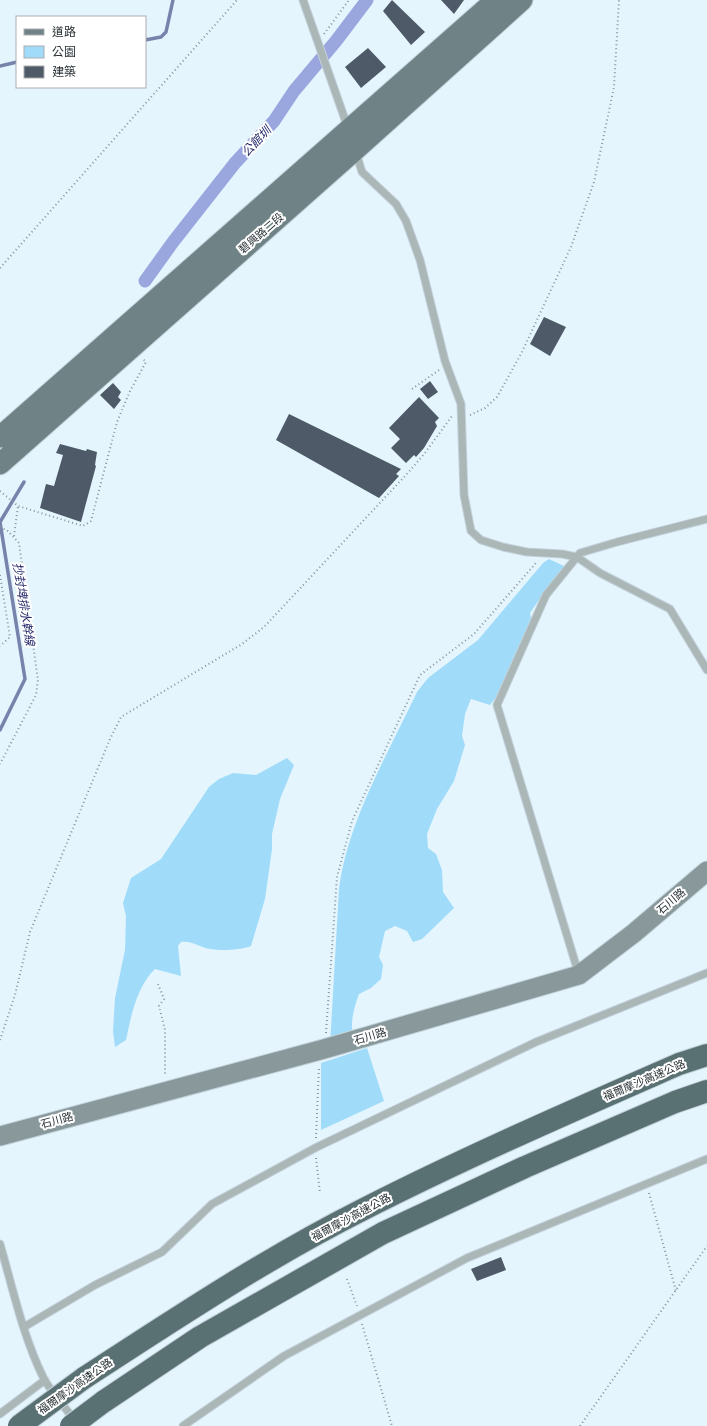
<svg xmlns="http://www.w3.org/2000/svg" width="707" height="1426" viewBox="0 0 707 1426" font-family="Cabin,'Noto Sans TC',sans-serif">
	<rect width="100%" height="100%" fill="#e4f5fe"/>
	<path fill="#a0dcf9" d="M 549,559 L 564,566 L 565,569 L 548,587 L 530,613 L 532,623 L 520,645 L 502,690 L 490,705 L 471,699 L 465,714 L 462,736 L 465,745 L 454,781 L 437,809 L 427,834 L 428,848 L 436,854 L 442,870 L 443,892 L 454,908 L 422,939 L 413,942 L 407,931 L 395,926 L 385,931 L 379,957 L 383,965 L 381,979 L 371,988 L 359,994 C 354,1008 350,1021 353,1036 L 330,1046 L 339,889 C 348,820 388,754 417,692 L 428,678 L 478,640 L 543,563 Z
		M 287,758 L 294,765 L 280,799 L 272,834 L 272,849 L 265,899 L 251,946 C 240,950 222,951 211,949 C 200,948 192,940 181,942 L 178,946 L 181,976 L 155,969 C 137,986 131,1016 126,1040 L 115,1047 L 113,1031 L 115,998 L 125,950 L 126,916 L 123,903 L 131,878 L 161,859 L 209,787 L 219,779 L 233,773 L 256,775 Z
		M 367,1048 L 384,1101 L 321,1130 L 321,1063 Z"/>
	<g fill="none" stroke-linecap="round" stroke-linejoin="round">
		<path stroke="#7883ac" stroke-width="3.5" d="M 145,40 L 161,37 L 166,32 L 173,0
			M 0,66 L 17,62
			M 0,730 L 25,679 L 0,522 L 24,482"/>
		<path stroke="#9aa6de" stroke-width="13" d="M 145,281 L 173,242 L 235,163 L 274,121 L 294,91 L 336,41 L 367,0"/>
	</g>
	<path fill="#4e5a68" d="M 392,0 L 425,32 L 411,45 L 383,11 Z
		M 441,0 L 464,0 L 454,14 Z
		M 368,48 L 386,67 L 361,88 L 345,67 Z
		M 544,317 L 566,327 L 550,356 L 530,344 Z
		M 430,381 L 438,392 L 428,399 L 420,389 Z
		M 113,383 L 121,392 L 118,397 L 121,400 L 114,409 L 100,395 Z
		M 419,397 L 439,418 L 435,422 L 437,426 L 424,448 L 416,457 L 414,455 L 406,463 L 391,448 L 400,439 L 389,428 Z
		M 289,414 L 401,469 L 396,474 L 399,476 L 379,498 L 276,440 Z
		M 60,444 L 86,451 L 87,449 L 97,452 L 95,465 L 96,466 L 81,522 L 40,508 L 46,484 L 54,486 L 63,455 L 56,453 Z
		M 501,1257 L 506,1270 L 477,1281 L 471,1269 Z"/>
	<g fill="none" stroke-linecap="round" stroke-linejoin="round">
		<defs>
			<path id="lane" d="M 303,0 L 348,128
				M 356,153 L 362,172 L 396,204 L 406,221 L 420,260 L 445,361 L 461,404 L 464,495 L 471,531 L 481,540 L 503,547 L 527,552 L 562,554 L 577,557 L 600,573 L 670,609 L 707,670
				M 579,975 L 497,705 L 546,595 L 580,553 L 617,542 L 707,519
				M 0,1244 C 13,1289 23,1337 44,1379 C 52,1393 65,1407 75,1421
				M 24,1327 L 95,1285 L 162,1252 L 212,1204 L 315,1148 L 536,1042 L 707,973
				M 0,1414 L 45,1380
				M 183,1426 L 284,1356 L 467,1258 L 707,1159"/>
			<path id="secondary" d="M 0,1136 L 324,1049 L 579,975 L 634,933 L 707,871"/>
			<path id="primary" d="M 0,437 L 496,0
				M 0,464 L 355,150 L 522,0"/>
			<path id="highway" d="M 84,1378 C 175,1319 265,1259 362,1210 C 466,1157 572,1111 679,1064 L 707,1055
				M 103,1402 L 200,1337 L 383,1233 L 525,1167 L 675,1102 L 707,1091"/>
		</defs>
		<use href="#lane" stroke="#c3d2da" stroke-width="9"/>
		<use href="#secondary" stroke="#c3d2da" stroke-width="21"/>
		<use href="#primary" stroke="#c3d2da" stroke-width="23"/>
		<use href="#highway" stroke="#c3d2da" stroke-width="24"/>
		<path stroke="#87949a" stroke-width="2" stroke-dasharray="1 3" stroke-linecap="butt" d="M 324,34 L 349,0
			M 0,268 L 237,0
			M 412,389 L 439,370
			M 470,415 L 485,408 L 497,397 L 522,352 L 571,247 L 594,182 L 614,87 L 619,0
			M 0,491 L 18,506 L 83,526 L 91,521 L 117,422 L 130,391 L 146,362 L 143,359
			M 0,527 L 8,531 L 19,543 L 38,680 L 36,695 L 0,764
			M 14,536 L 18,506
			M 0,575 L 10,637 L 0,646
			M 158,984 L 164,999 L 159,1006 L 165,1030 L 165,1076
			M 326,1033 L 337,877 L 352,821 L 420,675 L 474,634 L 536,563
			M 0,1040 L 15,995 L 30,932 L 110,739 L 121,717 L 242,644 L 264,627 L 406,475 L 425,453 L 452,416
			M 316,1138 L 319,1066
			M 316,1158 L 320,1193
			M 649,1193 L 676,1291
			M 347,1279 L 357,1306
			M 362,1324 L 392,1426
			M 580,1426 L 707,1246"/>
		<use href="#lane" stroke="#abb6b7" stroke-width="7"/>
		<use href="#secondary" stroke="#88989b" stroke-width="19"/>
		<use href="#primary" stroke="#6f8386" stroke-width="21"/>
		<use href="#highway" stroke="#5a7174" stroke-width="22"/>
		<defs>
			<path id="highway-bridge" d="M 19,1426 L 84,1378
				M 71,1426 L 103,1402"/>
		</defs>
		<use href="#highway-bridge" stroke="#c3d2da" stroke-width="24" stroke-linecap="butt"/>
		<use href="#highway-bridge" stroke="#5a7174" stroke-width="22"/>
	</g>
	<g text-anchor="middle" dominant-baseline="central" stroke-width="4" stroke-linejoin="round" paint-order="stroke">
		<g font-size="11" fill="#2a3236" stroke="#fff">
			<text transform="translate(261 233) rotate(-41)">碧興路二段</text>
			<text transform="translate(671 901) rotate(-40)">石川路</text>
			<text transform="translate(370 1036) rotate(-16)">石川路</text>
			<text transform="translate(644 1080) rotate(-23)">福爾摩沙高速公路</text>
			<text transform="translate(57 1120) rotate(-15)">石川路</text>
			<text transform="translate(351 1217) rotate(-28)">福爾摩沙高速公路</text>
			<text transform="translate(75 1386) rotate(-35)">福爾摩沙高速公路</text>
		</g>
		<g font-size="12" font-style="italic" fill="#232769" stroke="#fff">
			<text transform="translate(256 141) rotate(-47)">公館圳</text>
			<text transform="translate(24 604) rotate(81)">抄封埤排水幹線</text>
		</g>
	</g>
	<rect x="16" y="16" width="130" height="72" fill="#ffffff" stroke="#aaadaf"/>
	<rect x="24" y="29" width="20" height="6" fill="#6f8386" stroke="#aaadaf"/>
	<text x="52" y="36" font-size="12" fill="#2a3236">道路</text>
	<rect x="24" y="46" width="20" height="12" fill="#a0dcf9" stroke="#aaadaf"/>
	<text x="52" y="56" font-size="12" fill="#2a3236">公園</text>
	<rect x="24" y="66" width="20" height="12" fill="#4e5a68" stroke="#aaadaf"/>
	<text x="52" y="76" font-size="12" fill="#2a3236">建築</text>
</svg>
